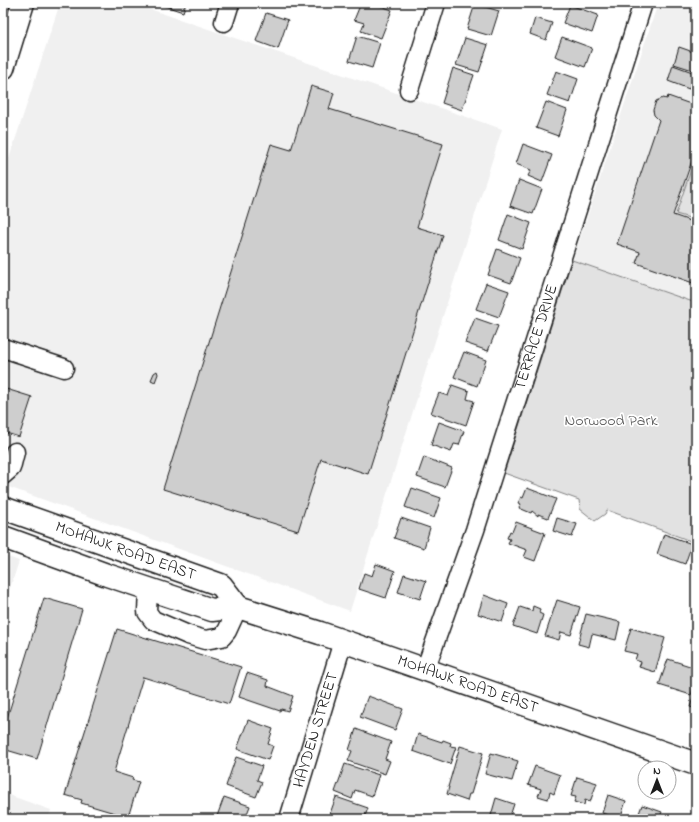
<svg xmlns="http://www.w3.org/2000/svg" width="699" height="822" viewBox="0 0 699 822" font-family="'Indie Flower',sans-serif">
	<rect width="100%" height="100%" fill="#fff"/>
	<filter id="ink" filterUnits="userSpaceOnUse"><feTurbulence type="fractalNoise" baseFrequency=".025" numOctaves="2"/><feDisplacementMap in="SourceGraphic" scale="8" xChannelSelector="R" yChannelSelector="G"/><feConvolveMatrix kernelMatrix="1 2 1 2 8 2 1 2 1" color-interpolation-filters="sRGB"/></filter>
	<g filter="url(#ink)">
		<path fill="#f0f0f0" d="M 60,3 L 132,3 L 502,129 L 350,611 L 3,485 L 3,177 Z
			M 658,3 L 696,3 L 696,303 L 573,260 Z
			M 3,555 L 19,561 L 3,610 Z
			M 3,793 L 51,810 L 48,819 L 3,819 Z"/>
		<path fill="#e2e2e2" stroke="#7f7f7f" d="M 696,155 L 696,220 L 676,214 Z
			M 572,260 L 696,303 L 696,543 L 607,510 L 605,514 L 595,521 L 580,509 L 579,500 L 504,473 Z"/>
		<path fill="#cecece" stroke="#1c1c1c" d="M 163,3 L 189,3 L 186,3 L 183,12 L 162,5 Z
			M 283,3 L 302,3 L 301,9 Z
			M 361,3 L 373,3 L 392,10 L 381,38 L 361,31 L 364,23 L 354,20 Z
			M 475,4 L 499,11 L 491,36 L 467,29 Z
			M 570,5 L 598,15 L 592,33 L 563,23 Z
			M 266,13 L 288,20 L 278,49 L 256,41 Z
			M 535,18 L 552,23 L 546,40 L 530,34 Z
			M 357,36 L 380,43 L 372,68 L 349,61 Z
			M 562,37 L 592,48 L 585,67 L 555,56 Z
			M 465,38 L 488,45 L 479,72 L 456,65 Z
			M 679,47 L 696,53 L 696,71 L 674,64 Z
			M 673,65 L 695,73 L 689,89 L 668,81 Z
			M 453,68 L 474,75 L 462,110 L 442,103 Z
			M 556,71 L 578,79 L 570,103 L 547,95 Z
			M 311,86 L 334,93 L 329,109 L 443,144 L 417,227 L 443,235 L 368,474 L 321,459 L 298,531 L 163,489 L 271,144 L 291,150 Z
			M 668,96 L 696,106 L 696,149 L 673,215 L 696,223 L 696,284 L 636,263 L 640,252 L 617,244 L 659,120 L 654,115 L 653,110 L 656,101 L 663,98 L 667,99 Z
			M 546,102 L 567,110 L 558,136 L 536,128 Z
			M 523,144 L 552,155 L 542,182 L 528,176 L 531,170 L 516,164 Z
			M 519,180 L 542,189 L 533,214 L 510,206 Z
			M 508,214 L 531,223 L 522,249 L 499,240 Z
			M 497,249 L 520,258 L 511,283 L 488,275 Z
			M 486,283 L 509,291 L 499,317 L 476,309 Z
			M 475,318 L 498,326 L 488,351 L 465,343 Z
			M 464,352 L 486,360 L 477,386 L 454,377 Z
			M 157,371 L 158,374 L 155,382 L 151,380 L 154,373 Z
			M 452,385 L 469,391 L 467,399 L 474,401 L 466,425 L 431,413 L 439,393 L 448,396 Z
			M 3,388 L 32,397 L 19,437 L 3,432 Z
			M 439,422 L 464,431 L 459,445 L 454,444 L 451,452 L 431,445 Z
			M 424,457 L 452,468 L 445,487 L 417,477 Z
			M 412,488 L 441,498 L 434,518 L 405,507 Z
			M 527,488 L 556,499 L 548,518 L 538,514 L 538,516 L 532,511 L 531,513 L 519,508 L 521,504 L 518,503 L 521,497 L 523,498 Z
			M 401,518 L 430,528 L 424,548 L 394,538 Z
			M 557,518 L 577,524 L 572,537 L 553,531 Z
			M 516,522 L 545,533 L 535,561 L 524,557 L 527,550 L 508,543 L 510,539 L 507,538 L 510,531 L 512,532 Z
			M 664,534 L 692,544 L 685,564 L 657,554 Z
			M 376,564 L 395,571 L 386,598 L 359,589 L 364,573 L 372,576 Z
			M 404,574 L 426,581 L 420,599 L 398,592 Z
			M 484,595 L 508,604 L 502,622 L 478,614 Z
			M 44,598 L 82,609 L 37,759 L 3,749 L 3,731 Z
			M 557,600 L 580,607 L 571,635 L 561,632 L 559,640 L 545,636 Z
			M 533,606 L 540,609 L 539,613 L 543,615 L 537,634 L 513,626 L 520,607 L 532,611 Z
			M 586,614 L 620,622 L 616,640 L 592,634 L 589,647 L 578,644 Z
			M 631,628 L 665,638 L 655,672 L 639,667 L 641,662 L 635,660 L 637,654 L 624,651 Z
			M 117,629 L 241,667 L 229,704 L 143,677 L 114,772 L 133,778 L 132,780 L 139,782 L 128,817 L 81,803 L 82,800 L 65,795 Z
			M 668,659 L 696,668 L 696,679 L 691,695 L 659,685 Z
			M 247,673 L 268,680 L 267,686 L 293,696 L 288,711 L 281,709 L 280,711 L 239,697 Z
			M 696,689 L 696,709 L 690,707 Z
			M 368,696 L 403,709 L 395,730 L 360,717 Z
			M 248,720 L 273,729 L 268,744 L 273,746 L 268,760 L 237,749 Z
			M 356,729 L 391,742 L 385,759 L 390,761 L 385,774 L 348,761 L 352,751 L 349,750 Z
			M 418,734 L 442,742 L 443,740 L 451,743 L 450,746 L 456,747 L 450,764 L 413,751 Z
			M 460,746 L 483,753 L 471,794 L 469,794 L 467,801 L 447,794 L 449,787 L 448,787 Z
			M 491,753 L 518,761 L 512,781 L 485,774 Z
			M 236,757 L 262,766 L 257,780 L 262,782 L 256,797 L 226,786 Z
			M 345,764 L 379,775 L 372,796 L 355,790 L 352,799 L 335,792 Z
			M 535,766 L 560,775 L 554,794 L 550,792 L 548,799 L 538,796 L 541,789 L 528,785 Z
			M 577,777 L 597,783 L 590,802 L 585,800 L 584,805 L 574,802 L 576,797 L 571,796 Z
			M 608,795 L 626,801 L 620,819 L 602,813 Z
			M 224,797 L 250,806 L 245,819 L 216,819 Z
			M 336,797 L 368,808 L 364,819 L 328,819 Z
			M 496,798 L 514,804 L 509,819 L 490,819 Z
			M 642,805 L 662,812 L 659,819 L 637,819 Z"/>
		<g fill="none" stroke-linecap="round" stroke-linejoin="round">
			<defs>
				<g id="minor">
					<path d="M 224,22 L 230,3"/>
					<path d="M 409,90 L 436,3"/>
					<path d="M 3,348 L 64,368"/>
					<path d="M 3,475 L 11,468 L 15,452"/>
					<path d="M 148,589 L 147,612 L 153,620 L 188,635 L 205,640 L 222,637 L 227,631 L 238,607"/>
					<path id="s1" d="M 425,670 L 475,530 L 643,3"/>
					<path id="s2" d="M 289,819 L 343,641"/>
				</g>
				<g id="major">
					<path d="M 3,68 L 23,3"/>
					<path id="s3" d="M 3,508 L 221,585 L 238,607"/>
					<path id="s4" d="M 3,537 L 107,575 L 212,610 L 238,607 L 320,633 L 696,764"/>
				</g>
			</defs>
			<use href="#minor" stroke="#1c1c1c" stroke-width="21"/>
			<use href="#major" stroke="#1c1c1c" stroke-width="25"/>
			<use href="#minor" stroke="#fff" stroke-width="18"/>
			<use href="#major" stroke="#fff" stroke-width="22"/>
		</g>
	</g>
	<g text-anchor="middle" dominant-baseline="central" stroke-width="3.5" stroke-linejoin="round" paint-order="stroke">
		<g font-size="16" fill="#1c1c1c" stroke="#fff">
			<text stroke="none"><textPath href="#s1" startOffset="351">TERRACE DRIVE</textPath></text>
			<text stroke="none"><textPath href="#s3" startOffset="130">MOHAWK ROAD EAST</textPath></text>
			<text stroke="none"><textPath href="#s4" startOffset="490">MOHAWK ROAD EAST</textPath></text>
			<text stroke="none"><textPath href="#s2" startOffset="93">HAYDEN STREET</textPath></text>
		</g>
		<g font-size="16" fill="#575757" stroke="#fff">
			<text x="611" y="421">Norwood Park</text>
		</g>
	</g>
	<rect width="699" height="822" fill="none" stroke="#fff" stroke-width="16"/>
	<rect x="8" y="8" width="683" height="806" fill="none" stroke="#1c1c1c" stroke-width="1.5" filter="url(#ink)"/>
	<g transform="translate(657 780)"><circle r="19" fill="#ffffff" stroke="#a4a4a4"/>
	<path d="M0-3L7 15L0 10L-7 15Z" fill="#1c1c1c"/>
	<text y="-6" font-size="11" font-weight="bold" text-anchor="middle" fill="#1c1c1c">N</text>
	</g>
</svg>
